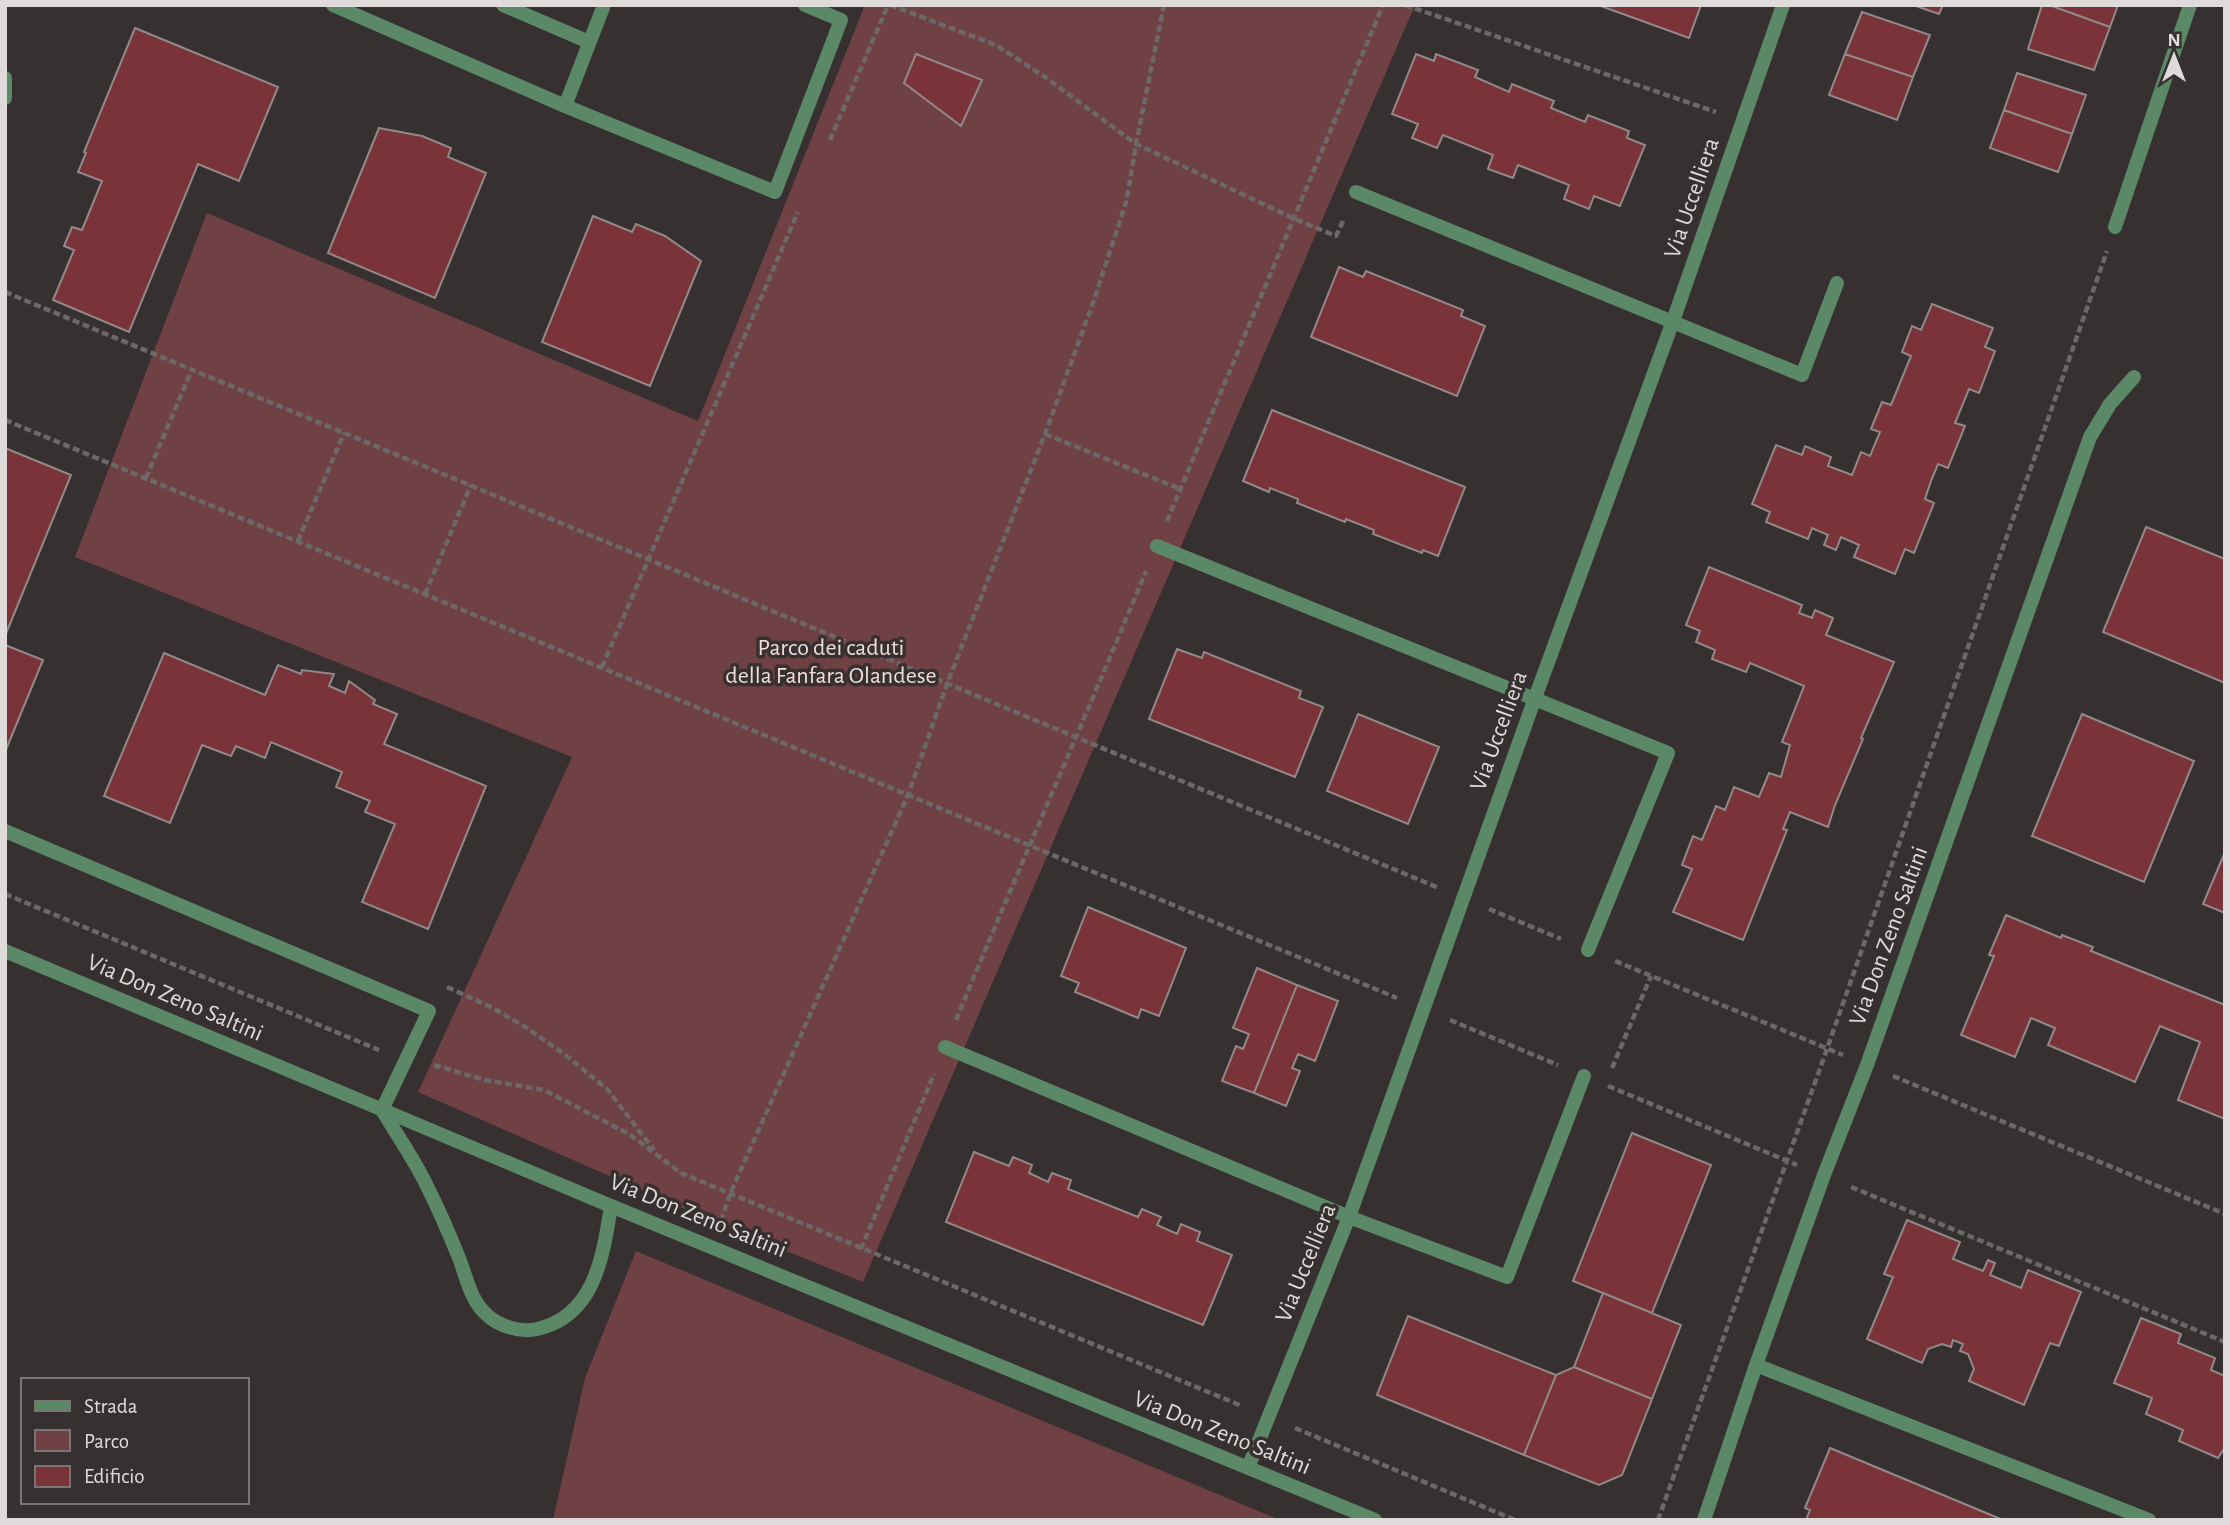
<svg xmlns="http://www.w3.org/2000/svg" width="2230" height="1525" viewBox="0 0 2230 1525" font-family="'Alegreya Sans',sans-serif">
	<rect width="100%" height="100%" fill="#363030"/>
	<path fill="#704144" d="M 865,5 L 1415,5 L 863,1282 L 719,1224 L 418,1092 L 572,757 L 75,557 L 207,213 L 698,421 Z
		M 636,1251 L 1280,1520 L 553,1520 L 585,1378 Z"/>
	<path fill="#7a3339" stroke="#928a8a" stroke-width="2" d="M 1598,5 L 1701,5 L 1689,38 Z
		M 1913,5 L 1943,5 L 1939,14 Z
		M 2042,5 L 2049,5 L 2110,27 L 2094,70 L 2028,49 Z
		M 2049,5 L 2118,5 L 2110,27 Z
		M 1862,12 L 1930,35 L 1913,77 L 1845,54 Z
		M 135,28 L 278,87 L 239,181 L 198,164 L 129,332 L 53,300 L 74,250 L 64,246 L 72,227 L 82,230 L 102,181 L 78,172 L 86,153 L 84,152 Z
		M 916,54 L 982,80 L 961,126 L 904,83 Z
		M 1416,54 L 1434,61 L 1436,54 L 1478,70 L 1475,77 L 1509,92 L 1512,84 L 1554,101 L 1551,108 L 1585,122 L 1588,115 L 1629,131 L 1627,138 L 1645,145 L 1620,206 L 1594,196 L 1589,209 L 1564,199 L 1569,185 L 1518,165 L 1513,178 L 1488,169 L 1493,155 L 1443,135 L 1437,148 L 1412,138 L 1418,124 L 1392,114 Z
		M 1845,54 L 1913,77 L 1897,120 L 1829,95 Z
		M 2017,73 L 2086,95 L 2072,134 L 2004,110 Z
		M 2004,110 L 2072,134 L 2058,172 L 1990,148 Z
		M 379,128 L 422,136 L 451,148 L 448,157 L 486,173 L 435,298 L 328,253 Z
		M 593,216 L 632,232 L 636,224 L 665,236 L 701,261 L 650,386 L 542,342 Z
		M 1339,267 L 1363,277 L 1366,271 L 1463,310 L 1461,316 L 1485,326 L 1457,396 L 1311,337 Z
		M 1932,304 L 1993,328 L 1985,347 L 1995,351 L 1979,393 L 1969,389 L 1955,423 L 1965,426 L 1948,468 L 1938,464 L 1931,481 L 1925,499 L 1934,503 L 1914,553 L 1905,549 L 1895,574 L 1854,557 L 1859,545 L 1841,537 L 1836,550 L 1824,545 L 1828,535 L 1812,528 L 1808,539 L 1766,522 L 1770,512 L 1752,504 L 1776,445 L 1802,455 L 1805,446 L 1831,457 L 1828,466 L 1852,475 L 1861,452 L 1870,456 L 1880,432 L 1871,429 L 1882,402 L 1891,405 L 1911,356 L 1902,352 L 1912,326 L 1921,330 Z
		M 1272,410 L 1465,487 L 1438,556 L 1423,550 L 1422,553 L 1373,534 L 1374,530 L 1346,519 L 1345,522 L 1297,503 L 1298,499 L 1270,488 L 1269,492 L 1243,481 Z
		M 5,448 L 71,475 L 5,636 Z
		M 2146,527 L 2225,559 L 2225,683 L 2103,632 Z
		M 1709,567 L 1802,605 L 1799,613 L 1812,618 L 1815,610 L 1833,618 L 1826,635 L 1894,662 L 1861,738 L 1863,739 L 1835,805 L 1828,827 L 1790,812 L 1783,829 L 1787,830 L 1743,940 L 1673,912 L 1692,869 L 1682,865 L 1693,836 L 1702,840 L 1716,806 L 1725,810 L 1734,787 L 1759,797 L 1769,773 L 1781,777 L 1790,745 L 1782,742 L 1804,686 L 1750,663 L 1746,672 L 1712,659 L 1715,650 L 1696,642 L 1700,631 L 1686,625 Z
		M 5,645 L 43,660 L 5,752 Z
		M 1177,649 L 1202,658 L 1204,652 L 1301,691 L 1299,698 L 1323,707 L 1295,777 L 1149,719 Z
		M 164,653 L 265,695 L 278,665 L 301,674 L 302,670 L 334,674 L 329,686 L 345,693 L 349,681 L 375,700 L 373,704 L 397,714 L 384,744 L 486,786 L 428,929 L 362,902 L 395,824 L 365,812 L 370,801 L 336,787 L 342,772 L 271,742 L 265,758 L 236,746 L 231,756 L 202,745 L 170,823 L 104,796 Z
		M 1358,714 L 1439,747 L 1408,824 L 1327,791 Z
		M 2082,714 L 2194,761 L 2144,882 L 2032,836 Z
		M 2225,852 L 2225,913 L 2203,904 Z
		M 1088,907 L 1186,948 L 1159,1016 L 1141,1009 L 1138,1018 L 1095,1000 L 1075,992 L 1079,983 L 1061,976 Z
		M 2006,915 L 2061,938 L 2062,935 L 2093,947 L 2091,951 L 2225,1005 L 2225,1119 L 2178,1100 L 2200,1042 L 2160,1026 L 2135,1082 L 2048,1045 L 2055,1028 L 2031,1018 L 2015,1057 L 1961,1035 L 1994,956 L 1989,955 Z
		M 1257,968 L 1297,985 L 1254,1093 L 1222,1081 L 1236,1046 L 1243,1049 L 1249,1034 L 1233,1028 Z
		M 1297,985 L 1338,1001 L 1315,1061 L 1298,1054 L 1292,1068 L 1300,1071 L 1286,1106 L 1254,1093 Z
		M 1632,1133 L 1711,1165 L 1652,1313 L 1573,1281 Z
		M 974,1152 L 1009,1166 L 1013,1157 L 1032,1165 L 1029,1173 L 1048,1182 L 1052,1173 L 1071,1180 L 1068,1189 L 1138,1217 L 1142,1209 L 1161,1217 L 1157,1225 L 1177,1234 L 1181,1224 L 1200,1232 L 1197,1241 L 1232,1255 L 1203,1325 L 946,1222 Z
		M 1907,1220 L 1960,1242 L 1953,1259 L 1983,1271 L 1988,1260 L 1995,1263 L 1990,1275 L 2021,1288 L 2028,1270 L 2081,1292 L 2059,1346 L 2050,1343 L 2024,1405 L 1969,1381 L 1974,1369 L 1968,1354 L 1960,1351 L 1963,1344 L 1953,1340 L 1951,1347 L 1942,1344 L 1928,1349 L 1922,1363 L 1867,1339 L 1893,1277 L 1884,1274 Z
		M 1603,1293 L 1681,1325 L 1652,1399 L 1574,1367 Z
		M 1408,1316 L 1556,1375 L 1524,1455 L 1377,1395 Z
		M 2141,1318 L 2181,1334 L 2178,1343 L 2215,1358 L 2211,1370 L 2225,1376 L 2225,1447 L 2218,1458 L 2179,1441 L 2183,1430 L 2146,1414 L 2152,1398 L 2114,1383 Z
		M 1574,1367 L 1652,1399 L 1622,1475 L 1599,1485 L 1524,1455 L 1556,1375 Z
		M 1830,1448 L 2003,1520 L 1806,1520 L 1810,1510 L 1805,1508 Z"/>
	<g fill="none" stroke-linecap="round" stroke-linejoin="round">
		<path stroke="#6d6868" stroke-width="4.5" stroke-dasharray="7 3.5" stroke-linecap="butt" d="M 890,5 L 996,45 L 1045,77 L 1136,144 L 1295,219 L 1336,236 L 1344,219
			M 1405,5 L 1716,112
			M 830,140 L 888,5
			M 5,292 L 1439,888
			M 5,420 L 1397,998
			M 1045,434 L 1180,489
			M 146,478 L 192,369
			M 1167,521 L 1383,5
			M 298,541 L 344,433
			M 425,594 L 471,485
			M 602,667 L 798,212
			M 5,894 L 379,1050
			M 1489,909 L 1561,939
			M 1615,961 L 1843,1055
			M 447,987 L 493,1008 L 527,1028 L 564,1054 L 607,1089 L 654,1150
			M 956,1020 C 1018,870 1084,721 1146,571
			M 1450,1020 L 1558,1065
			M 434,1065 L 485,1080 L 544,1090 L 629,1134 L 681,1173 L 1242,1406
			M 1612,1068 L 1651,976
			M 1893,1076 L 2225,1214
			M 1608,1086 L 1797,1165
			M 1851,1187 L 2225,1342
			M 721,1221 L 730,1194 L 908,795 L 947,684 L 1045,434 L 1094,300 L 1127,199 L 1136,144 L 1164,5
			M 861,1249 L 934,1074
			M 1295,1428 L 1515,1520
			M 1658,1520 L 1827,1049 L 2107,251"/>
		<path stroke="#5b8867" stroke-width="14" d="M 333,5 L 565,106 L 775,192 L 841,20 L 805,5
			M 503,5 L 589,42
			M 5,78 L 5,98
			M 565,106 L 604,5
			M 1356,192 L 1802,375 L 1837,283
			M 2115,227 L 2190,5
			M 1157,546 L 1668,753 L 1588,950
			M 5,831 L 429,1011 L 382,1110 C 397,1135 414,1159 426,1184 C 438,1208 449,1233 459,1258 C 467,1278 470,1300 487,1315 C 499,1326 520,1333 537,1329 C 595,1316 603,1256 611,1206
			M 945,1047 L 1349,1217 L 1507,1277 L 1584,1076"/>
		<path stroke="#5b8867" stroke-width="14" d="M 5,951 L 611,1206 L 1375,1520
			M 1756,1365 L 2149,1520
			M 1248,1468 L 1349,1217 L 1535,698 L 1673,321 L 1783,5
			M 1704,1520 L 1756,1365 L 1824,1175 L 1867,1065 L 2090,437 L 2110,404 L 2134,377"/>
	</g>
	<g text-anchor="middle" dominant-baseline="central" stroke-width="7" stroke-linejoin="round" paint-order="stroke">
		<g font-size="24" fill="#e0dbdb" stroke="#363030">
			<text transform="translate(1692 198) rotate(-71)">Via Uccelliera</text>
			<text transform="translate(1499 731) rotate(-70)">Via Uccelliera</text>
			<text transform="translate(1889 936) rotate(-70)">Via Don Zeno Saltini</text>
			<text transform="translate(175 998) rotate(23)">Via Don Zeno Saltini</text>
			<text transform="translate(698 1216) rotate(22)">Via Don Zeno Saltini</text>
			<text transform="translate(1306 1263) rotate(-68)">Via Uccelliera</text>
			<text transform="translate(1222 1433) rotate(22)">Via Don Zeno Saltini</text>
		</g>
		<g font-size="24" fill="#f2dbdb" stroke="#363030">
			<text x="831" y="648">Parco dei caduti<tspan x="831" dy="28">della Fanfara Olandese</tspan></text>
		</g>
	</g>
	<rect width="2230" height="1525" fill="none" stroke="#e0dbdb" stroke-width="14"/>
	<rect x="21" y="1378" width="228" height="126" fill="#363030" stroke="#7a7474" stroke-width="2"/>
	<rect x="35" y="1401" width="35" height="10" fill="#5b8867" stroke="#7a7474" stroke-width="2"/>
	<text x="84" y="1413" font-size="21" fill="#e0dbdb">Strada</text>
	<rect x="35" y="1430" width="35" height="21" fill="#704144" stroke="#7a7474" stroke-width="2"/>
	<text x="84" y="1448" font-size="21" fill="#e0dbdb">Parco</text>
	<rect x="35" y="1466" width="35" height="21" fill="#7a3339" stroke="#7a7474" stroke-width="2"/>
	<text x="84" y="1483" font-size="21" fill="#e0dbdb">Edificio</text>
	<g transform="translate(2174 56)" stroke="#363030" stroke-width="5" paint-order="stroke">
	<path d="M0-5L12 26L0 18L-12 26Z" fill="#e0dbdb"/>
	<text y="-10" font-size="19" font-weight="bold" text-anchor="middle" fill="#e0dbdb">N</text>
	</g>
</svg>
